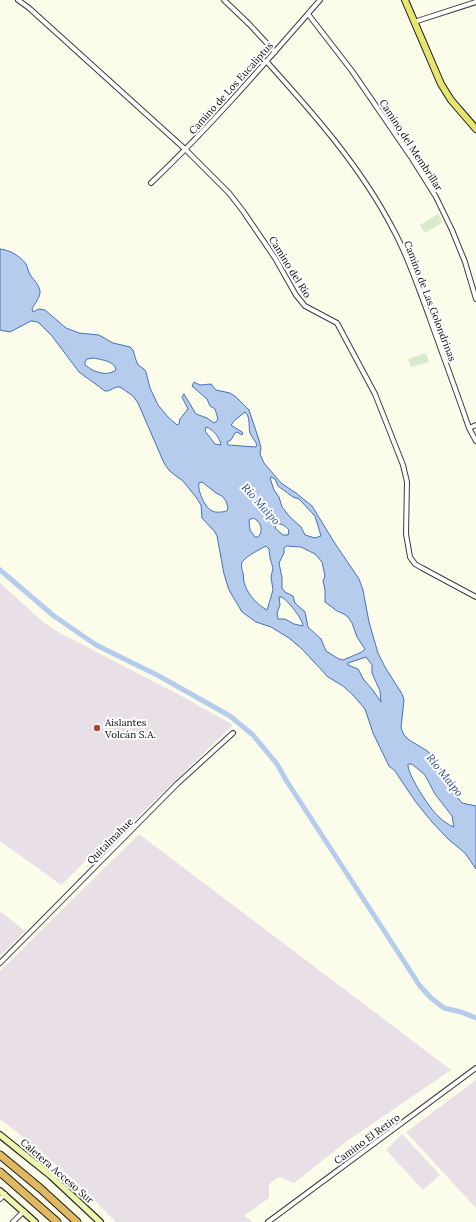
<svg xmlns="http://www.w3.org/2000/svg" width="476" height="1222" viewBox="0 0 476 1222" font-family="Lora,serif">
	<rect width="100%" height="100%" fill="#fcfcea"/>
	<path fill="#e8dfe7" d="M 0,583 L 43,622 L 60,633 L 185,698 L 233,725 L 121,833 L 117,830 L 61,885 L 0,841 Z
		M 139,834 L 451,1070 L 347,1141 L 294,1183 L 279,1177 L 269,1184 L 269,1198 L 244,1216 L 253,1222 L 116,1222 L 77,1183 L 32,1144 L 0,1119 L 0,971 Z
		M 0,911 L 25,931 L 0,956 Z
		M 476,1080 L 476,1208 L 406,1132 Z
		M 402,1134 L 440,1175 L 423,1190 L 386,1150 Z"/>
	<path fill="#d7eac9" d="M 438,214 L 443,222 L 425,233 L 420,225 Z
		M 426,353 L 429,362 L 411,367 L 408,359 Z"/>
	<path fill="#b5cced" stroke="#4572bb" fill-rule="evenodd" d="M 0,249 C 10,250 20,256 26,264 C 28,268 28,272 31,276 C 34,280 40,286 40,292 C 40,298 35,303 32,309 L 33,312 L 39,309 L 45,310 L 66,328 L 79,333 L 99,335 L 113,343 L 130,347 L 133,350 L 136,360 L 138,365 L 144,369 L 146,372 L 150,388 L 158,405 L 168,417 L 177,425 L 179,424 L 180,419 L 188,409 L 182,397 L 184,394 L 196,414 L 207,418 L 214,423 L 217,421 L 218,419 L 215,409 L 210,406 L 207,399 L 192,386 L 194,382 L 200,385 L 211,384 L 216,390 L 230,393 L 236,397 L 249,410 L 259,440 L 261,448 L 260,454 L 264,463 L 281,483 L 296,493 L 312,506 L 334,542 L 359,579 L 363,590 L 369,622 L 378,653 L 385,667 L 402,694 L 404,700 L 401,728 L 404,735 L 409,740 L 426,750 L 433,756 L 446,777 L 454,793 L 462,803 L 476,806 L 476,869 L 465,853 L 448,839 L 432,822 L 415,801 L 395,771 L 389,766 L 373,733 L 365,709 L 353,695 L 343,686 L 328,677 L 302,649 L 289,638 L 271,627 L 256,622 L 242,612 L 229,590 L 224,574 L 217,536 L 215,532 L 202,518 L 201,505 L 196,497 L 183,481 L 172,473 L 168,469 L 164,463 L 138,403 L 133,396 L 120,387 C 114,386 110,392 105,391 L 79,372 L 52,336 L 38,322 L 31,321 L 10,332 L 0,330 ZM 94,358 C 102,360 115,361 116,370 C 106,377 94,372 85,365 L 85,362 L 87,359 ZM 245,412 C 251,418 248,426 250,433 C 252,438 255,440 257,445 L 256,447 L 228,445 L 227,442 L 231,440 L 235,433 L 237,432 L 242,435 L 243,433 L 242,432 L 231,425 L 235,420 ZM 206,427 C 213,429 220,438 221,445 L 215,444 L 205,431 ZM 271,477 L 275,479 L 278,486 L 293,497 L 299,499 L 315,516 L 321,536 L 315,538 L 305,535 L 301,527 L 289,516 L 282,507 L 279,497 L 274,490 L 270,478 ZM 202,482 L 216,493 L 222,496 L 226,501 L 228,508 L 227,511 C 223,512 216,513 212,511 C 205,508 197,490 199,483 ZM 253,518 C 261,521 264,531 258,537 L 255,537 L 250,530 L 249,520 ZM 277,524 C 282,523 286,527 289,530 L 288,535 L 283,535 L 275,528 ZM 266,546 L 269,549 L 270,558 L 273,568 L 271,577 L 273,590 L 267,610 C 259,606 248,595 245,585 C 243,581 244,577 243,573 C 242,569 240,565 243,561 C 248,555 259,550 266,546 ZM 286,546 L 301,547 L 315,554 L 322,562 L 325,576 L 323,581 L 325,590 L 325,602 L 337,611 L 344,614 L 348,617 L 352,623 L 357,637 L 365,649 L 362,652 L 343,660 L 339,659 L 326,651 L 321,639 L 308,627 L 305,612 L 295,603 L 293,596 L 285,592 L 282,588 L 282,578 L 279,563 L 284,553 L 284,548 ZM 279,597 L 282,597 C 288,601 303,619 303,626 L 294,624 L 285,619 L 278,619 L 277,613 L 280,605 ZM 366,657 L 372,665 L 372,673 L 380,691 L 381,702 L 372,689 L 364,680 L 358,669 L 348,665 L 348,663 ZM 408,764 L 412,764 L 425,775 L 435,794 L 452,816 L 454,827 C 448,825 442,820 438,816 C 430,809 407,774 408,764 Z"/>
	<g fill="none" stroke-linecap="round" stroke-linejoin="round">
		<path stroke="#b5cced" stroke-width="5" d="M 0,570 L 54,616 L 96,645 L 159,676 L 230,716 L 253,735 L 277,764 L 286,780 L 420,986 L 431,998 L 444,1008 L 461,1012 L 476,1018"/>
		<defs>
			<path id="minor" d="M 18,0 L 29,8 L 186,150 L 229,193 L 243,211 L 275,258 L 296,295 L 305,306 L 337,323 L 375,394 L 403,465 L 407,482 L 406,534 L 410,557 L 415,564 L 422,568 L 476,597
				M 224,0 L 249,24 L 275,52
				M 308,14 L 352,71 L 411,157 L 436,197 L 452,230 L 465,262 L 476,299
				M 414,22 L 476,2
				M 267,62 C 313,113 361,167 393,229 C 408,256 418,287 429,316 C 442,353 456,390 469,428 L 476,441
				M 151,183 C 211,126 265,63 320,0
				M 469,428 L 476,425
				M 0,963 L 177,784 L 233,733
				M 0,1199 L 5,1194
				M 13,1222 L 24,1211
				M 268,1222 L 476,1068"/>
			<path id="secondary" d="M 0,1135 L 51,1176 L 100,1222
				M 0,1191 L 35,1222"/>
			<path id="primary" d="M 405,0 L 441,84 L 451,100 L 476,129"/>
			<path id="motorway" d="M 0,1155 L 41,1189 L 77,1222
				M 0,1172 L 57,1222"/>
		</defs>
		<use href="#minor" stroke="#3d3d3d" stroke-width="6"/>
		<use href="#secondary" stroke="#2c2c2c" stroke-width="8"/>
		<use href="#primary" stroke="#1b1b1b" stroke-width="8"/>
		<use href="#motorway" stroke="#1b1b1b" stroke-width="9"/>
		<use href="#minor" stroke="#fff" stroke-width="4"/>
		<use href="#secondary" stroke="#edf4ac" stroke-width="5.5"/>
		<use href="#primary" stroke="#e7e46f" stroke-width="6"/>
		<use href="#motorway" stroke="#e1b862" stroke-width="7"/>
	</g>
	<circle fill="#a74835" stroke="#fff" stroke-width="1.5" cx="97" cy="728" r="4"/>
	<g text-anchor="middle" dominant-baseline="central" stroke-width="4" stroke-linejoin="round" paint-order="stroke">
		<g font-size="10" fill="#0a0a0a" stroke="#fff">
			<text transform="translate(231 88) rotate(-48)">Camino de Los Eucaliptus</text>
			<text transform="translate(411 145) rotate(57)">Camino del Membrillar</text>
			<text transform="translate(290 267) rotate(58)">Camino del Río</text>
			<text transform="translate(430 301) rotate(69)">Camino de Las Golondrinas</text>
			<text transform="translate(110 841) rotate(-45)">Quitalmahue</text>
			<text transform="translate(367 1139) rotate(-36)">Camino El Retiro</text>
			<text transform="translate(57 1171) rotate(41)">Caletera Acceso Sur</text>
		</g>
		<g font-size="10" fill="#0a0a0a" stroke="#fff" text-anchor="start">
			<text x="105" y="722">Aislantes<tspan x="105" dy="12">Volcán S.A.</tspan></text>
		</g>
		<g font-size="11" font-style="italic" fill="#24488a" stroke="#fff">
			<text transform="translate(261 504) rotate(48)">Río Maipo</text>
			<text transform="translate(445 775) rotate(51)">Río Maipo</text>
		</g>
	</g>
</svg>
